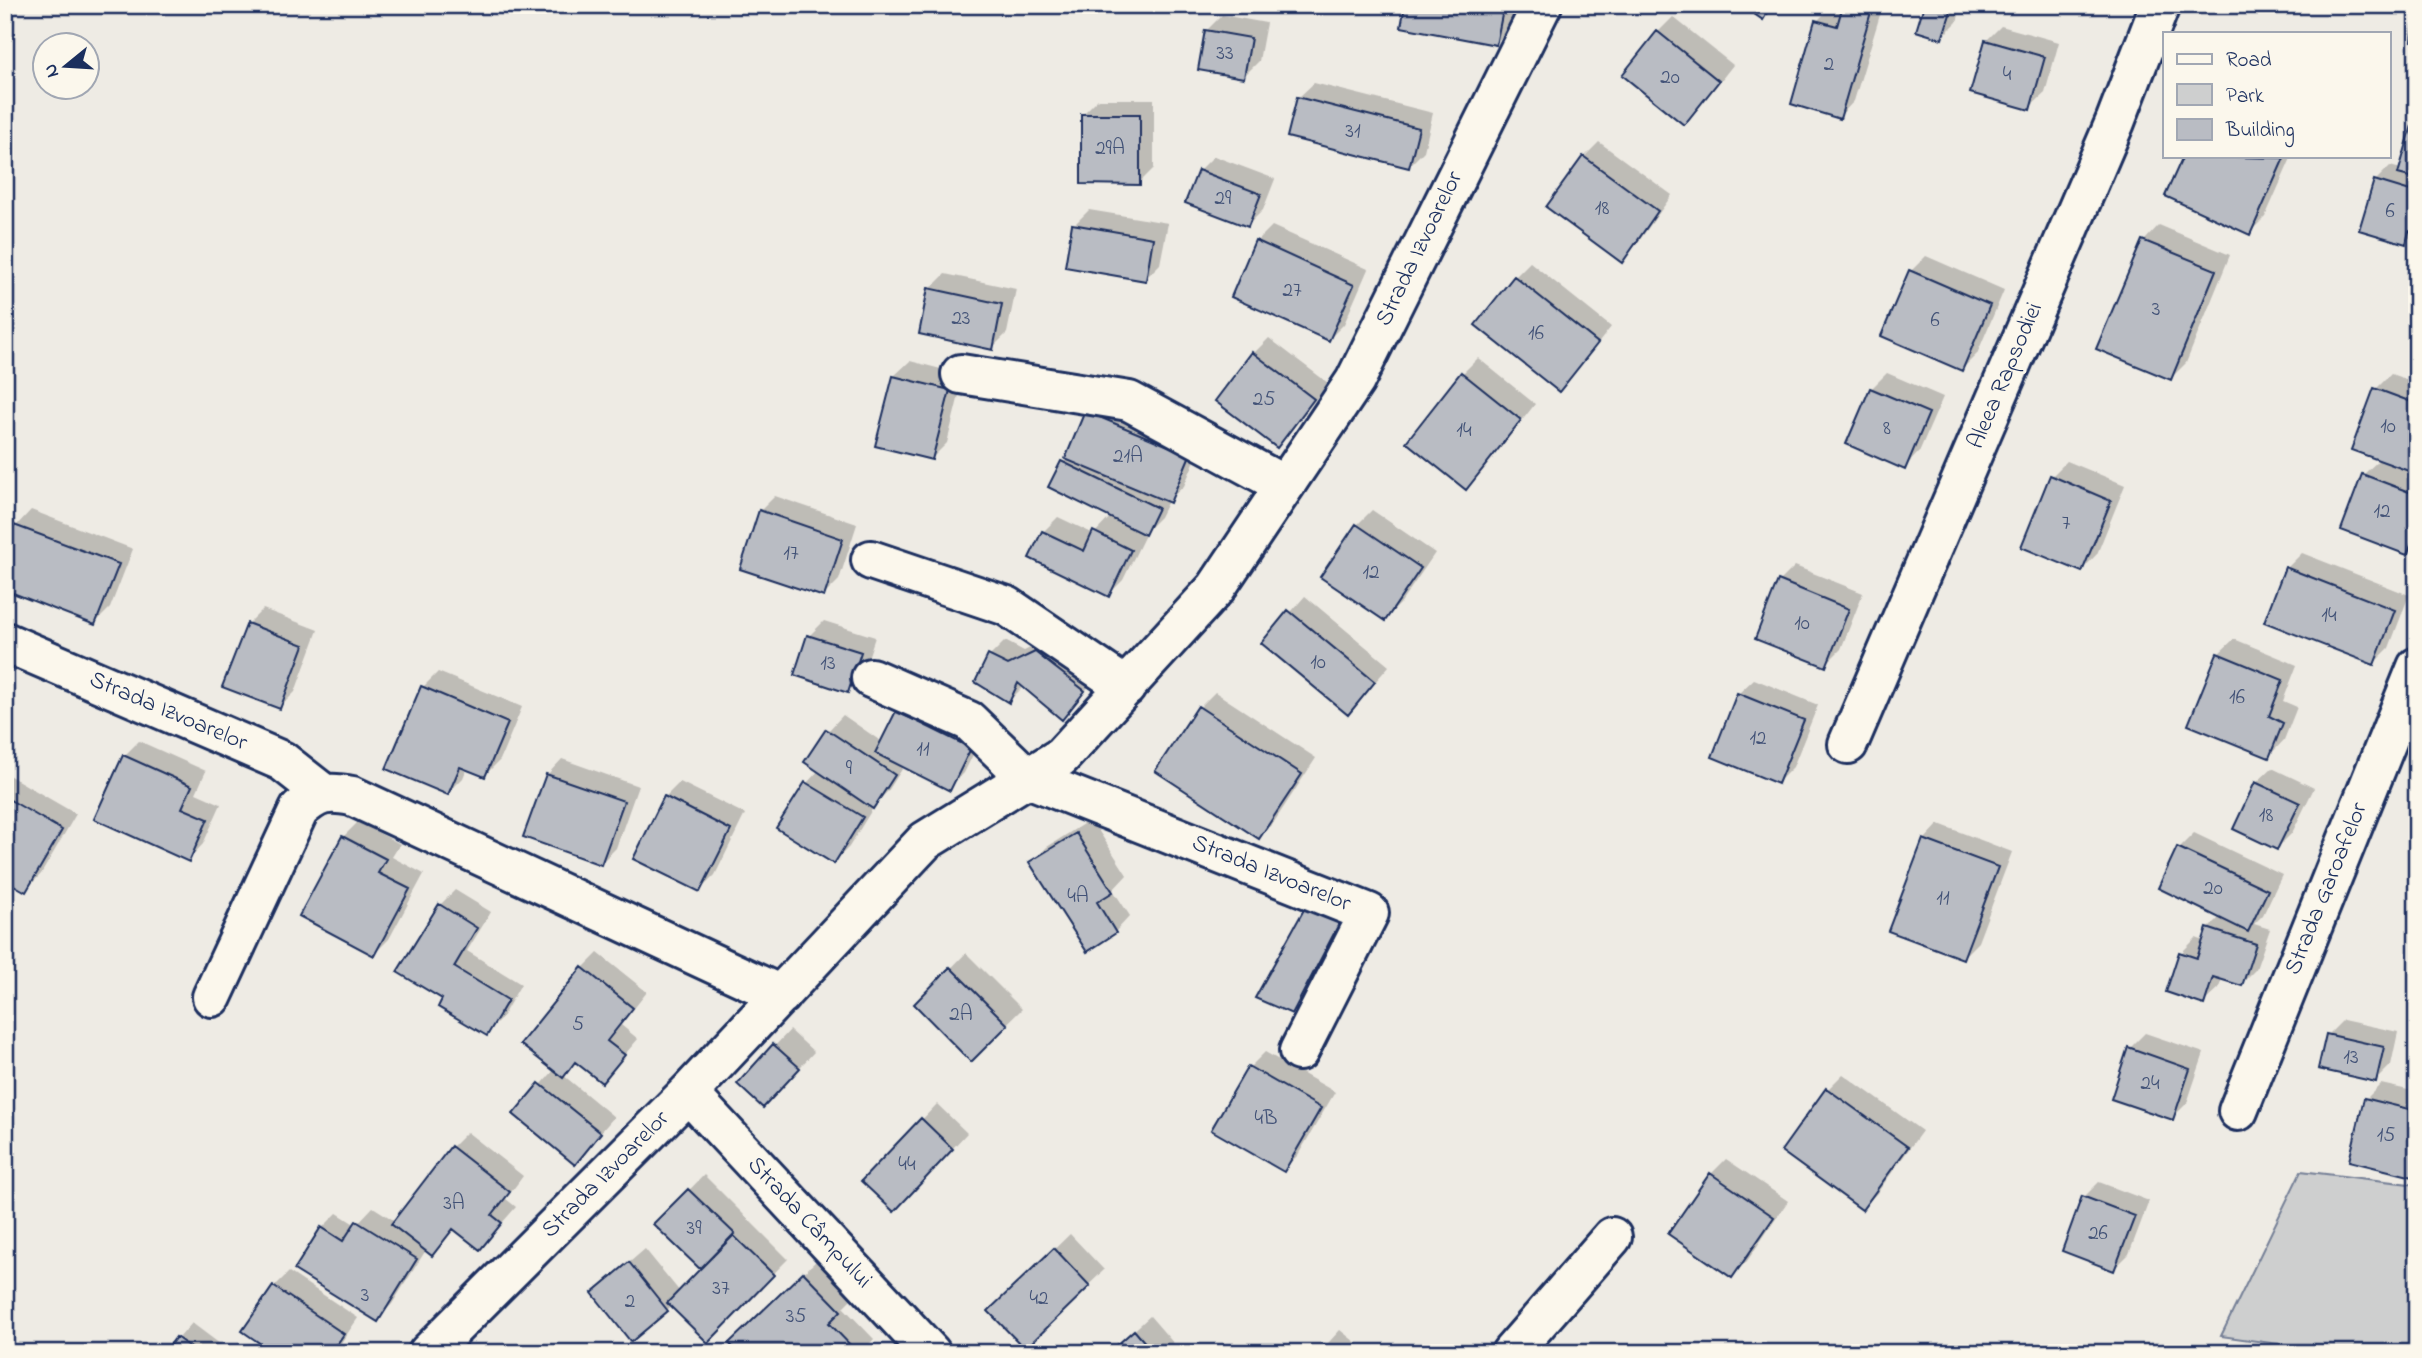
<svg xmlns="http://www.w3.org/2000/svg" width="2422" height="1358" viewBox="0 0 2422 1358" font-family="'Indie Flower',sans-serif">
	<rect width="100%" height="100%" fill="#eeebe4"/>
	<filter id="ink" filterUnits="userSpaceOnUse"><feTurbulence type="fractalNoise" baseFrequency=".0143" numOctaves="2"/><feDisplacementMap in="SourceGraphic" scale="14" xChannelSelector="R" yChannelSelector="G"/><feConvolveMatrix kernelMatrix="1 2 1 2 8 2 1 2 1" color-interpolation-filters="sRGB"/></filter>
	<g filter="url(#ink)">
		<path fill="#cecfcf" stroke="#747f96" stroke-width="2" d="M 2301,1171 L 2417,1185 L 2417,1353 L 2343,1353 L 2221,1336 Z"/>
		<path fill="#0003" d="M 1407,5 L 1515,5 L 1511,27 L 1496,43 Z
			M 1845,5 L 1883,5 L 1854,101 L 1839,117 L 1817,21 L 1832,6 L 1843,9 Z
			M 1926,5 L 1962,5 L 1957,22 L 1942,37 Z
			M 1222,15 L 1266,23 L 1259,61 L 1244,76 L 1207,30 Z
			M 1673,17 L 1733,65 L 1699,108 L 1684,123 L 1658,32 Z
			M 2001,26 L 2059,42 L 2045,93 L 2029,108 L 1986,41 Z
			M 1314,83 L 1433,113 L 1424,151 L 1409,166 L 1298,98 Z
			M 1098,99 L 1154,99 L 1154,168 L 1139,183 L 1083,114 Z
			M 2417,114 L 2417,231 L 2405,242 L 2375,181 L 2390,166 L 2401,169 Z
			M 1599,142 L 1672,195 L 1636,245 L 1621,260 L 1548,207 L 1584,157 Z
			M 1214,156 L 1275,179 L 1263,210 L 1248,225 L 1199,171 Z
			M 2185,156 L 2292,156 L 2265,217 L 2249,233 L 2167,195 Z
			M 1089,210 L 1168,223 L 1160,264 L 1145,279 L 1074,225 Z
			M 2159,225 L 2230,255 L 2186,363 L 2171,378 L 2144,241 Z
			M 1272,226 L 1368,269 L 1344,324 L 1329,339 L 1257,241 Z
			M 1926,256 L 2004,290 L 1977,354 L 1962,369 L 1911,271 Z
			M 1530,262 L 1611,327 L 1574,374 L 1559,389 L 1515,277 Z
			M 945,274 L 1016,289 L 1007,333 L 992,348 L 930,289 Z
			M 1269,338 L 1328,383 L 1292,430 L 1276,445 L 1254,353 Z
			M 1478,358 L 1535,404 L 1481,473 L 1466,488 L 1408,442 L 1463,373 Z
			M 910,361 L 964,375 L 947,443 L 932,458 L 894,376 Z
			M 1887,373 L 1943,397 L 1919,452 L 1904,468 L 1871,389 Z
			M 2391,374 L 2417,383 L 2417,543 L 2407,553 L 2363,475 L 2380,459 L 2376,389 Z
			M 1102,396 L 1204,439 L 1184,486 L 1168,501 L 1160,517 L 1143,534 L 1145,535 L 1123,580 L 1108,595 L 1043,532 L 1058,517 L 1094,534 L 1111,516 L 1051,486 Z
			M 2067,461 L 2125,485 L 2097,554 L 2082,570 L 2052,476 Z
			M 775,496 L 857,524 L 839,580 L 824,595 L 760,511 Z
			M 31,510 L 133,549 L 110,608 L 95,623 L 5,553 L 16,526 Z
			M 1372,510 L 1435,553 L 1400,604 L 1385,619 L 1357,525 Z
			M 2302,553 L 2409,595 L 2389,648 L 2374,663 L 2287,568 Z
			M 1795,566 L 1863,593 L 1841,649 L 1825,665 L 1780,581 Z
			M 1305,596 L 1389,666 L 1348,713 L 1264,643 Z
			M 263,609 L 318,630 L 295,692 L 280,707 L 248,624 Z
			M 824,621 L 875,637 L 862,676 L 847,691 L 809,636 Z
			M 1051,638 L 1099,675 L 1062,717 L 1024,686 L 1009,701 L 990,656 L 1005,641 L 1024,651 Z
			M 2234,639 L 2297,665 L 2283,701 L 2297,707 L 2284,740 L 2269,756 L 2218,654 Z
			M 438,672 L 522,707 L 500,760 L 485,775 L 467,768 L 463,778 L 448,793 L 423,687 Z
			M 1754,679 L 1818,705 L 1793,767 L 1778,782 L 1738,694 Z
			M 1215,692 L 1316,758 L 1274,822 L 1259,837 L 1158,771 L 1200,707 Z
			M 913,697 L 984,732 L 964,773 L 949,788 L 904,766 L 888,791 L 876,803 L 849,847 L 834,862 L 779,828 L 807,783 L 819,770 L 828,731 L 843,715 L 882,742 L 898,712 Z
			M 139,741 L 206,771 L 196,793 L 221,804 L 203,844 L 188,860 L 124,756 Z
			M 562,759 L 638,786 L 616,848 L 601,863 L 547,775 Z
			M 2272,768 L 2314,788 L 2292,833 L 2277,848 L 2256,783 Z
			M 5,773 L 76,814 L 41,874 L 26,890 L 5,878 Z
			M 680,782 L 745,814 L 715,875 L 700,890 L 665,797 Z
			M 1091,819 L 1127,875 L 1113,890 L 1130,916 L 1115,932 L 1087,950 L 1032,862 L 1047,847 Z
			M 358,822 L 400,844 L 392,857 L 424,874 L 389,939 L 374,954 L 343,837 Z
			M 1939,824 L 2012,852 L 1978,942 L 1963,957 L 1924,840 Z
			M 2194,833 L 2282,875 L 2263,915 L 2254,924 L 2270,929 L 2256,969 L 2241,984 L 2222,978 L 2219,988 L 2203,1003 L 2181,953 L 2196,938 L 2204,941 L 2208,929 L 2220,917 L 2179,848 Z
			M 455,890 L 491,912 L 467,951 L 521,984 L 501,1019 L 486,1034 L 445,998 L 440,905 Z
			M 1308,905 L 1355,905 L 1306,996 L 1291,1012 Z
			M 598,953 L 647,992 L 621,1025 L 638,1039 L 602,1081 L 577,1061 L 563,1075 L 614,1117 L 574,1163 L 516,1114 L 555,1069 L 583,968 Z
			M 966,953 L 1022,1009 L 971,1059 L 916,1004 Z
			M 2343,1020 L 2398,1032 L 2391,1065 L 2376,1080 L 2328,1035 Z
			M 790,1030 L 814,1052 L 778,1091 L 739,1084 Z
			M 2145,1033 L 2204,1053 L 2187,1103 L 2172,1118 L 2130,1048 Z
			M 1265,1052 L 1335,1092 L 1298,1155 L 1283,1170 L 1213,1129 L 1250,1067 Z
			M 1843,1074 L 1922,1131 L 1877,1193 L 1862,1208 L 1783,1151 L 1828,1089 Z
			M 2381,1084 L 2417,1092 L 2417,1176 L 2366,1099 Z
			M 937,1104 L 967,1133 L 909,1195 L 864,1181 Z
			M 467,1132 L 523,1176 L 506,1199 L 516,1207 L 480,1248 L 455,1229 L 432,1254 L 426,1250 L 392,1304 L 377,1319 L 322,1228 L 337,1213 L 356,1225 L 373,1207 L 395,1221 L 452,1147 Z
			M 1726,1159 L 1788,1201 L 1747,1261 L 1732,1276 L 1711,1174 Z
			M 704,1175 L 788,1259 L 708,1340 L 672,1305 L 667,1310 L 594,1293 L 645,1249 L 680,1292 L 702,1269 L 656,1224 Z
			M 2099,1182 L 2149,1201 L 2129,1254 L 2114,1269 L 2084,1197 Z
			M 1070,1234 L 1104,1270 L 1025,1347 L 1006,1296 Z
			M 819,1258 L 855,1295 L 843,1307 L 874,1339 L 861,1353 L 741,1353 L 732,1343 Z
			M 289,1272 L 358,1318 L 334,1353 L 277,1353 L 244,1330 L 274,1287 Z
			M 1150,1316 L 1182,1353 L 1109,1353 Z
			M 192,1323 L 232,1353 L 166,1353 Z
			M 1340,1330 L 1369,1353 L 1319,1353 Z"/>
		<path fill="#b9bcc3" stroke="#1b2f5e" stroke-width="2" d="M 1405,5 L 1504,5 L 1496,45 L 1401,27 Z
			M 1741,5 L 1772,5 L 1763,20 Z
			M 1843,5 L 1873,5 L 1840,119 L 1791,104 L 1815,20 L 1837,26 Z
			M 1924,5 L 1953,5 L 1942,39 L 1916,31 Z
			M 2416,5 L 2417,5 L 2417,41 L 2412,41 Z
			M 1205,30 L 1251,38 L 1244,78 L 1198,70 Z
			M 1657,31 L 1719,81 L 1684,125 L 1622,75 Z
			M 1985,40 L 2045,57 L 2030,110 L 1970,93 Z
			M 1297,97 L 1419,128 L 1409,168 L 1287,137 Z
			M 2417,108 L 2417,179 L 2398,174 Z
			M 1081,114 L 1140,114 L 1140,185 L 1081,184 Z
			M 1583,156 L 1658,211 L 1622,263 L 1546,207 Z
			M 2183,156 L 2284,158 L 2250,235 L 2165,196 Z
			M 1198,170 L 1261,194 L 1248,227 L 1185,203 Z
			M 2374,180 L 2417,193 L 2417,233 L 2409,231 L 2406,244 L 2359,230 Z
			M 1072,224 L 1153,238 L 1146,281 L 1065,267 Z
			M 1255,240 L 1354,285 L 1329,341 L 1231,297 Z
			M 2142,240 L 2216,270 L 2171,380 L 2096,349 Z
			M 1909,270 L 1990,305 L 1962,371 L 1881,336 Z
			M 1514,276 L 1598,343 L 1559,392 L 1475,325 Z
			M 928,288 L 1002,304 L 993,350 L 919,334 Z
			M 1252,352 L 1314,399 L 1277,448 L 1215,401 Z
			M 1461,372 L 1521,420 L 1466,490 L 1406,442 Z
			M 893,376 L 950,390 L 932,460 L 875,446 Z
			M 1870,388 L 1929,413 L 1905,470 L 1846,444 Z
			M 2374,388 L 2417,404 L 2417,474 L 2351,450 Z
			M 1085,411 L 1190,455 L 1170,503 L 1065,459 Z
			M 1061,461 L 1158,508 L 1145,535 L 1048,487 Z
			M 2362,474 L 2417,495 L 2417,530 L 2407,555 L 2341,530 Z
			M 2050,475 L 2111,501 L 2082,572 L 2021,547 Z
			M 759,510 L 843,539 L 824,597 L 740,569 Z
			M 1356,524 L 1421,568 L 1385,621 L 1320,577 Z
			M 14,525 L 119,564 L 95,625 L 5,590 L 5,548 Z
			M 1042,531 L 1084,551 L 1093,531 L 1131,550 L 1109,597 L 1029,558 Z
			M 2285,567 L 2395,610 L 2374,665 L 2264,622 Z
			M 1778,580 L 1849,609 L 1826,667 L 1755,639 Z
			M 1288,610 L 1375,682 L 1348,715 L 1261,643 Z
			M 247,623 L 304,645 L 280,709 L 222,687 Z
			M 807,635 L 861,652 L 848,693 L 794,675 Z
			M 1035,652 L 1085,691 L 1062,720 L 1018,683 L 1009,703 L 975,682 L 988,655 L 1008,665 Z
			M 2217,653 L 2283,680 L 2269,716 L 2283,723 L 2269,758 L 2188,725 Z
			M 421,686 L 508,723 L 485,777 L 460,767 L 448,795 L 386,769 Z
			M 1737,693 L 1804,720 L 1778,784 L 1712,757 Z
			M 1198,706 L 1302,774 L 1259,839 L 1155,771 Z
			M 896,711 L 971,748 L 950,791 L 875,753 Z
			M 826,729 L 895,775 L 873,809 L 804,762 Z
			M 123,755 L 192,786 L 182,808 L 208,819 L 189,862 L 94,819 Z
			M 546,774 L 624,801 L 601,865 L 523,837 Z
			M 805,782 L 863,817 L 834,864 L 776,828 Z
			M 2255,782 L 2300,803 L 2277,850 L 2233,829 Z
			M 664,796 L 731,830 L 700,892 L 633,859 Z
			M 5,797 L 62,830 L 26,892 L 5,880 Z
			M 1076,833 L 1113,892 L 1097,902 L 1116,933 L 1087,952 L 1029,862 Z
			M 342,836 L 386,859 L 378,873 L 410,889 L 374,956 L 299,916 Z
			M 1923,839 L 1998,867 L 1963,959 L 1888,931 Z
			M 2177,847 L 2268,890 L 2248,932 L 2158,888 Z
			M 439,904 L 477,928 L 454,967 L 508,1000 L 487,1036 L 438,1007 L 442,999 L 397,972 Z
			M 1307,904 L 1341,920 L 1292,1014 L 1255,998 Z
			M 2207,928 L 2256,944 L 2242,986 L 2213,977 L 2204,1005 L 2166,992 L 2179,952 L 2197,958 Z
			M 582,967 L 633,1008 L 607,1041 L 625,1055 L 602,1083 L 575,1062 L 563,1078 L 520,1044 Z
			M 950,967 L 1008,1025 L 971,1062 L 914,1004 Z
			M 2326,1034 L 2384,1047 L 2376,1082 L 2318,1069 Z
			M 773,1044 L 800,1068 L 763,1108 L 737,1084 Z
			M 2128,1047 L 2190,1069 L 2173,1120 L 2111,1099 Z
			M 1248,1066 L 1321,1108 L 1284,1172 L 1211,1130 Z
			M 539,1083 L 601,1133 L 575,1165 L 513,1114 Z
			M 1826,1088 L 1908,1147 L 1862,1210 L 1781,1151 Z
			M 2364,1098 L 2417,1111 L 2417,1178 L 2349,1161 Z
			M 921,1118 L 953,1149 L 894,1212 L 861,1181 Z
			M 451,1146 L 510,1192 L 492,1215 L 502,1223 L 480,1250 L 453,1229 L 432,1256 L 391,1224 Z
			M 1710,1173 L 1774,1217 L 1732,1278 L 1668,1234 Z
			M 688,1189 L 735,1234 L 700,1269 L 653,1224 Z
			M 2082,1196 L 2135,1216 L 2114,1271 L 2062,1251 Z
			M 356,1221 L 417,1259 L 378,1322 L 294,1270 L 321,1227 L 343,1241 Z
			M 733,1235 L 774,1275 L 708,1343 L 667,1303 Z
			M 1054,1248 L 1090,1286 L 1025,1349 L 988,1311 Z
			M 629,1262 L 668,1311 L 631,1342 L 592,1293 Z
			M 803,1272 L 841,1311 L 829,1323 L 858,1353 L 738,1353 L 729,1343 Z
			M 273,1286 L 344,1334 L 331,1353 L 274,1353 L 242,1331 Z
			M 1134,1330 L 1154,1353 L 1108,1353 Z
			M 176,1337 L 198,1353 L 164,1353 Z
			M 1324,1344 L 1335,1353 L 1317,1353 Z"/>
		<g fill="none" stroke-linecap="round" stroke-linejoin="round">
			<defs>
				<path id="minor" d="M 961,374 L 1129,401 L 1284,485
					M 871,560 L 1007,606 L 1126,687
					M 5,642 L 282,761 L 324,794
					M 871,678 L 969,721 L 1028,778 L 1369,913 L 1299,1051
					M 1848,744 L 2115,122 L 2160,5
					M 212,997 L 299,810 C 318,793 327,791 352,796 L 781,995
					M 688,1093 L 931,1353
					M 2238,1111 L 2417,667
					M 428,1353 L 688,1093 L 925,841 L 1061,757 L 1216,588 L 1355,381 L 1542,5
					M 1511,1353 L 1612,1237"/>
			</defs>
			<use href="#minor" stroke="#1b2f5e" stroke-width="44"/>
			<use href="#minor" stroke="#fbf7ec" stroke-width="38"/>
		</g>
	</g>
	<g text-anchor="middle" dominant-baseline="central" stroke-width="6" stroke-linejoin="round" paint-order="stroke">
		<g font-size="21" fill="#425277">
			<text x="1225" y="54">33</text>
			<text x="1829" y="65">2</text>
			<text x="2007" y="75">4</text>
			<text x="1670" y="78">20</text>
			<text x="1353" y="132">31</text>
			<text x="1110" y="149">29A</text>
			<text x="1223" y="199">29</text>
			<text x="1602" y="209">18</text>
			<text x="2390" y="212">6</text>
			<text x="1292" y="291">27</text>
			<text x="2156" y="310">3</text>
			<text x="961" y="319">23</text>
			<text x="1935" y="321">6</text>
			<text x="1536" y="334">16</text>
			<text x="1264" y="400">25</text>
			<text x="2388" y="427">10</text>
			<text x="1887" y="429">8</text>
			<text x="1464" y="431">14</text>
			<text x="1128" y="457">21A</text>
			<text x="2382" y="512">12</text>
			<text x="2066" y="524">7</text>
			<text x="791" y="554">17</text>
			<text x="1371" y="573">12</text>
			<text x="2329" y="616">14</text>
			<text x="1802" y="624">10</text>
			<text x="1318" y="663">10</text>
			<text x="828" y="664">13</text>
			<text x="2237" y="698">16</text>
			<text x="1758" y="739">12</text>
			<text x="923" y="750">11</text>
			<text x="849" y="769">9</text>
			<text x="2266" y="816">18</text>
			<text x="2213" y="889">20</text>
			<text x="1078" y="897">4A</text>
			<text x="1943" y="899">11</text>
			<text x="961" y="1015">2A</text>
			<text x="578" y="1025">5</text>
			<text x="2351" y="1058">13</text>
			<text x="2150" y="1084">24</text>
			<text x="1266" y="1119">4B</text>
			<text x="2386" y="1136">15</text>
			<text x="907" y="1165">44</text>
			<text x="454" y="1204">3A</text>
			<text x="694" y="1229">39</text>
			<text x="2098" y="1234">26</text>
			<text x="721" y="1289">37</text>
			<text x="365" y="1296">3</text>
			<text x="1039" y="1299">42</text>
			<text x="630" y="1302">2</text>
			<text x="796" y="1317">35</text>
		</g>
		<g font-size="24" fill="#1b2f5e" stroke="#fbf7ec">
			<text transform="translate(1420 249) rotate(-64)">Strada Izvoarelor</text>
			<text transform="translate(2006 376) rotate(-67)">Aleea Rapsodiei</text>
			<text transform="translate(168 712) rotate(23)">Strada Izvoarelor</text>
			<text transform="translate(1271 874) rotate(22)">Strada Izvoarelor</text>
			<text transform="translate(2327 889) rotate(-68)">Strada Garoafelor</text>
			<text transform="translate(606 1175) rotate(-45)">Strada Izvoarelor</text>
			<text transform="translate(809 1223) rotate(47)">Strada Câmpului</text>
		</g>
	</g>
	<rect width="2422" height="1358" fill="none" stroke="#fbf7ec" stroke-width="28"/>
	<rect x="14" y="14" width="2394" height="1330" fill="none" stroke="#1b2f5e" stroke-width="2.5" filter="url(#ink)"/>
	<rect x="2163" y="32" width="228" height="126" fill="#fbf7ec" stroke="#a1a7b3" stroke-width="2"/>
	<rect x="2177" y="54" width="35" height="10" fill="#fbf7ec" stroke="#a1a7b3" stroke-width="2"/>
	<text x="2226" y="66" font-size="21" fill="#1b2f5e">Road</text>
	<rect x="2177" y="84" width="35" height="21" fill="#cecfcf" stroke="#a1a7b3" stroke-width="2"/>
	<text x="2226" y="102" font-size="21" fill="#1b2f5e">Park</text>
	<rect x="2177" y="119" width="35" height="21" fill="#b9bcc3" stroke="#a1a7b3" stroke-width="2"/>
	<text x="2226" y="136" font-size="21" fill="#1b2f5e">Building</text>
	<g transform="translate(66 66) rotate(252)"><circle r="33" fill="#fbf7ec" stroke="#a1a7b3" stroke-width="2"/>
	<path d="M0-5L12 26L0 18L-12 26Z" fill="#1b2f5e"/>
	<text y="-10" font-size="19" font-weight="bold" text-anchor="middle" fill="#1b2f5e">N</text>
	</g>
</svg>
